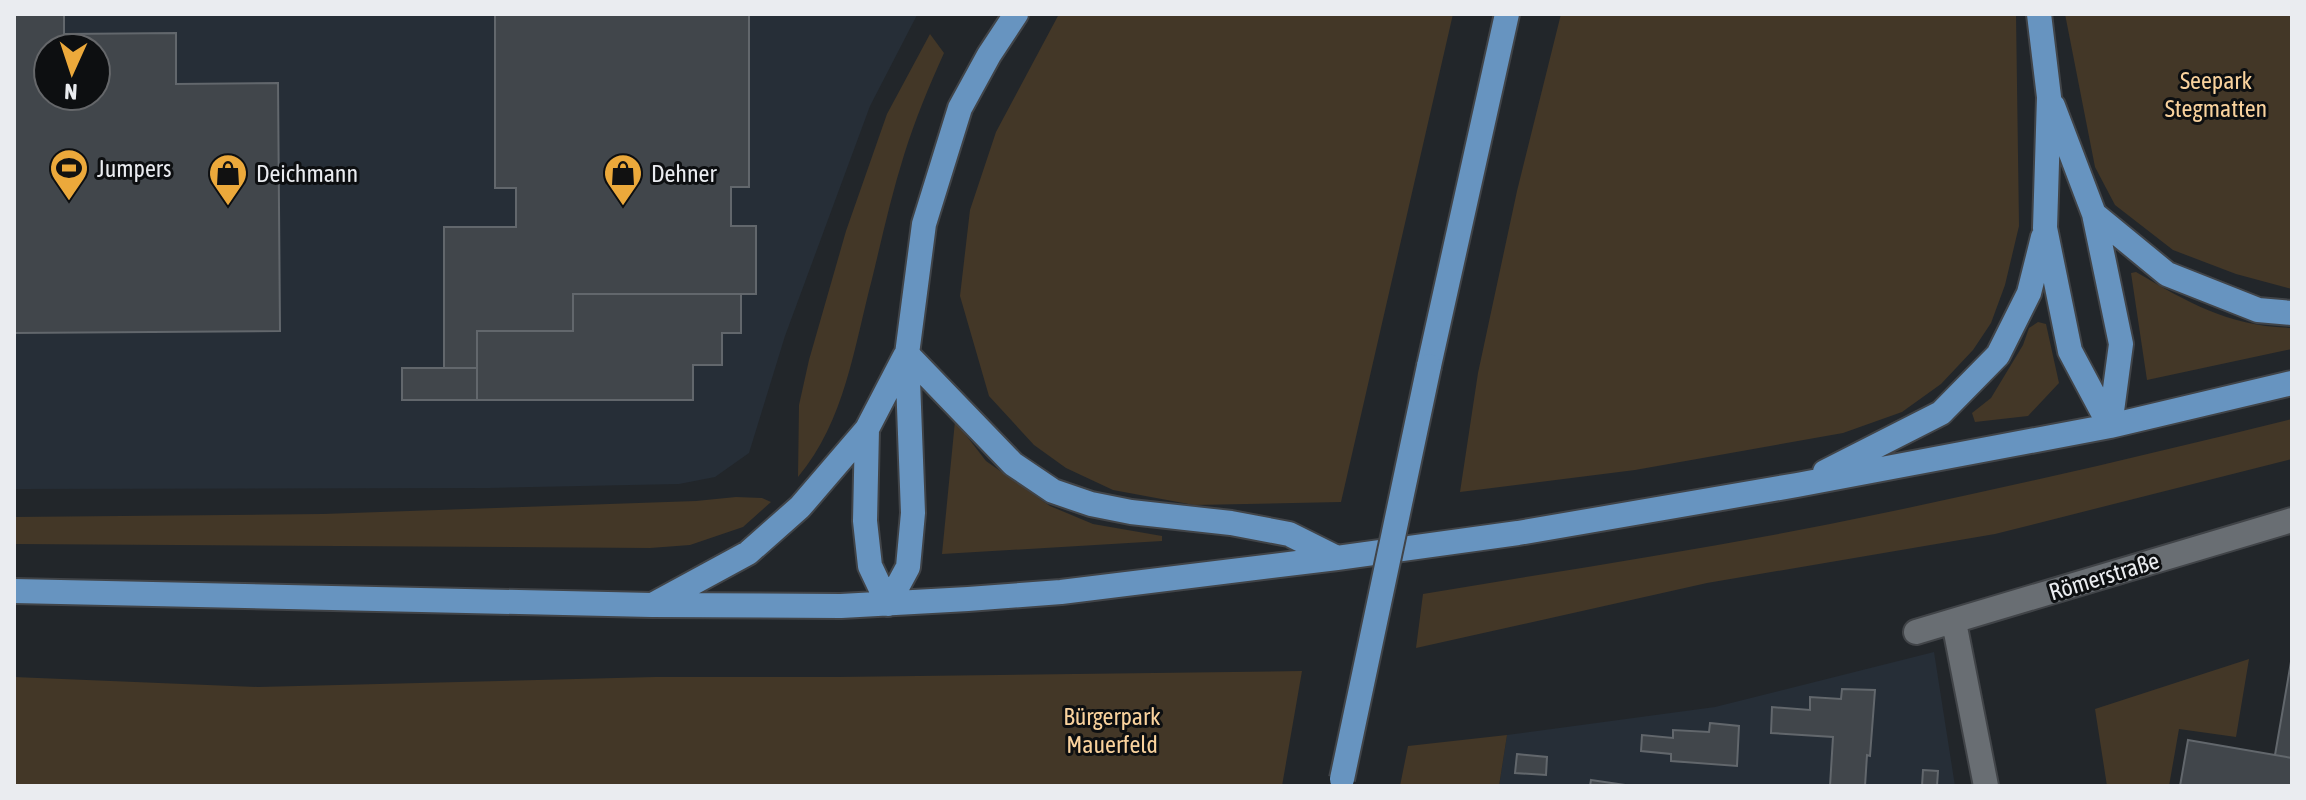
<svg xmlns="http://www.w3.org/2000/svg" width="2306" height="800" viewBox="0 0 2306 800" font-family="'Asap Condensed',sans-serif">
	<rect width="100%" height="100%" fill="#22262a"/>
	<path fill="#262e37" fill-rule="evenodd" d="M 14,14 L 916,14 L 917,15 L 870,106 L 785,336 L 749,453 L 715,477 L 679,484 L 488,488 L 14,489 ZM 48,48 L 96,48 L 96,96 L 48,96 Z
		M 1934,652 L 1955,786 L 1499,786 L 1507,735 L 1715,707 Z"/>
	<path fill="#433727" d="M 1059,14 L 1453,14 L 1341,502 L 1194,505 L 1113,490 L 1066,468 L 1034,445 L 989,396 L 960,296 L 970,210 L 996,132 Z
		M 1561,14 L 2016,14 L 2019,226 L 2005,285 L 1991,323 L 1973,350 L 1941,384 L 1902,412 L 1843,433 L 1635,470 L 1460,492 L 1478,373 L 1517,191 Z
		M 2065,14 L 2292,14 L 2292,289 L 2236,274 L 2173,250 L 2115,205 L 2095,167 Z
		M 930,34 L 944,53 C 929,86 915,120 904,155 C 891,196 882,238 872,279 C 854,347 845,421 798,477 L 799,405 L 809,360 L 846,231 L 887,114 Z
		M 2136,272 C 2189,303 2228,326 2292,328 L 2292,349 L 2147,380 L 2131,273 Z
		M 2038,322 L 2046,324 L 2059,383 L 2028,416 L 1975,422 L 1972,413 L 1991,398 L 2023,345 L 2029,328 Z
		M 2292,419 L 2292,459 L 1995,534 L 1707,583 L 1416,648 L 1423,594 C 1558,571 1695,551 1830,524 C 1985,493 2138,457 2292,419 Z
		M 955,421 L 986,461 L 1050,506 L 1093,524 L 1162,536 L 1162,541 L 942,554 Z
		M 736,497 L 762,498 L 771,502 L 743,527 L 690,545 L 650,548 L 14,544 L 14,517 L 323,514 L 696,501 Z
		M 2249,659 L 2236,737 L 2179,729 L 2169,786 L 2107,786 L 2095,709 Z
		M 1302,671 L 1282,786 L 14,786 L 14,677 L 258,687 L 655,677 L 838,677 Z
		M 1507,735 L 1499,786 L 1400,786 L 1408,746 Z"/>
	<path fill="#41464b" stroke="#62676c" stroke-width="2" fill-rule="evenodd" d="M 14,14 L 64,14 L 64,34 L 176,33 L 176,84 L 278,83 L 280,331 L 14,333 ZM 48,48 L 96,48 L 96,96 L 48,96 Z
		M 495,14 L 749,14 L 749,187 L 731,187 L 731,226 L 756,226 L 756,294 L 573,294 L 573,331 L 477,331 L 477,368 L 444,368 L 444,227 L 516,227 L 516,188 L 495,188 Z
		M 573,294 L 741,294 L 741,333 L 722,333 L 722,365 L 693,365 L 693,400 L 477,400 L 477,331 L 573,331 Z
		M 402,368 L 477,368 L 477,400 L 402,400 Z
		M 2292,656 L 2292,758 L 2275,755 Z
		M 1842,689 L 1875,690 L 1870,756 L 1867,755 L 1865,786 L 1830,786 L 1833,737 L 1771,733 L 1772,707 L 1810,710 L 1810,697 L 1841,699 Z
		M 1710,723 L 1739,726 L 1737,766 L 1671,761 L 1671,754 L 1641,751 L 1642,735 L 1673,738 L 1673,730 L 1709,732 Z
		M 2188,740 L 2292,758 L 2292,786 L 2180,786 Z
		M 1517,754 L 1547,757 L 1546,775 L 1515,773 Z
		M 1923,770 L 1938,771 L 1937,786 L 1922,786 Z
		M 1591,780 L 1632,786 L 1590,786 Z"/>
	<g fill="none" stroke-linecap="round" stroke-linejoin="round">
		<defs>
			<path id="street" d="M 1954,622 L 1986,786
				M 1916,632 L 2292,520"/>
			<path id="primary" d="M 2039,14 L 2049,97 L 2045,228 L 2070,351 L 2110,426
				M 2053,106 L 2094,214 L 2167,274 L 2258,310 L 2292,313
				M 2094,214 L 2121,344 L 2110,426
				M 907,354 L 1013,464 L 1053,491 L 1091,504 L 1131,512 L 1231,523 L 1289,534 L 1337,558
				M 1429,366 L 1507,14
				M 867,429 L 865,521 L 870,566 L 888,604
				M 1825,472 L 1941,413 L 1998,355 L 2029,293 L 2043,237
				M 14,591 L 652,605 L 841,606 L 968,599 L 1061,592 L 1337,558 L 1518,533 L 1797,485 L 2110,426 L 2292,383
				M 656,603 L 748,553 L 800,507 L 867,429 L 905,356
				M 888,604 L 908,567 L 913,513 L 907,354 L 924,224 L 960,108 L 989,55 L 1016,14"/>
		</defs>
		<use href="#street" stroke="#414448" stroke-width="28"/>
		<use href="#primary" stroke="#414448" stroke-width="28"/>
		<use href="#street" stroke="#696e73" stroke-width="24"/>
		<use href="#primary" stroke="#6794c0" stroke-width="24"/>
		<defs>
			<path id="primary-bridge" d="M 1342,779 L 1429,366"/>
		</defs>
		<use href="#primary-bridge" stroke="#414448" stroke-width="28" stroke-linecap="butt"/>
		<use href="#primary-bridge" stroke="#6794c0" stroke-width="24"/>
	</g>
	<defs>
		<symbol id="stadium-pin" viewBox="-11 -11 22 30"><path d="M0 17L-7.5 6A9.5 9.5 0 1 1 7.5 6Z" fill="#eca93b" stroke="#0d0f11"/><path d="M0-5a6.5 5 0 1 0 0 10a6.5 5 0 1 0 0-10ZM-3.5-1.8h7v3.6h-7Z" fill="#111"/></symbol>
		<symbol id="shop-pin" viewBox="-11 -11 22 30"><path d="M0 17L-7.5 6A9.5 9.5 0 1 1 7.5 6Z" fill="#eca93b" stroke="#0d0f11"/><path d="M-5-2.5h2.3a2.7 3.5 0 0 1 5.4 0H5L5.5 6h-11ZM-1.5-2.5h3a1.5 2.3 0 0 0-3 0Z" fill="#111"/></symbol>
	</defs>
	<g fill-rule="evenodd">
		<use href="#stadium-pin" x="47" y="146" width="44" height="60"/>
		<use href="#shop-pin" x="206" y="151" width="44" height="60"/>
		<use href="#shop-pin" x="601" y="151" width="44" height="60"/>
	</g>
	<g text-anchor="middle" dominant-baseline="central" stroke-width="6" stroke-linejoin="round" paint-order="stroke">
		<g font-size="24" fill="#f9d29d" stroke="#0d0f11">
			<text x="2216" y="80">Seepark<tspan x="2216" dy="28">Stegmatten</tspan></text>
			<text x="1112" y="716">Bürgerpark<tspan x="1112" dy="28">Mauerfeld</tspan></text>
		</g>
		<g font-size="24" fill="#eaecf0" stroke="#0d0f11" text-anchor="start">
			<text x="97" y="168">Jumpers</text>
			<text x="256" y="173">Deichmann</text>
			<text x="651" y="173">Dehner</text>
		</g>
		<g font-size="24" fill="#eaecf0" stroke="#0d0f11">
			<text transform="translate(2104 576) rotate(-17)">Römerstraße</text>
		</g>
	</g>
	<rect width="2306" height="800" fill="none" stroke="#eaecf0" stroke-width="32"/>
	<g transform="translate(72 72) rotate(183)"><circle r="38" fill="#0d0f11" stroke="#65676a" stroke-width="2"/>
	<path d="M0-6L14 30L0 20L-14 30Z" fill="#eca93b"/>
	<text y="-12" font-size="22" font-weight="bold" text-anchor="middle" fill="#eaecf0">N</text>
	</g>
</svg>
